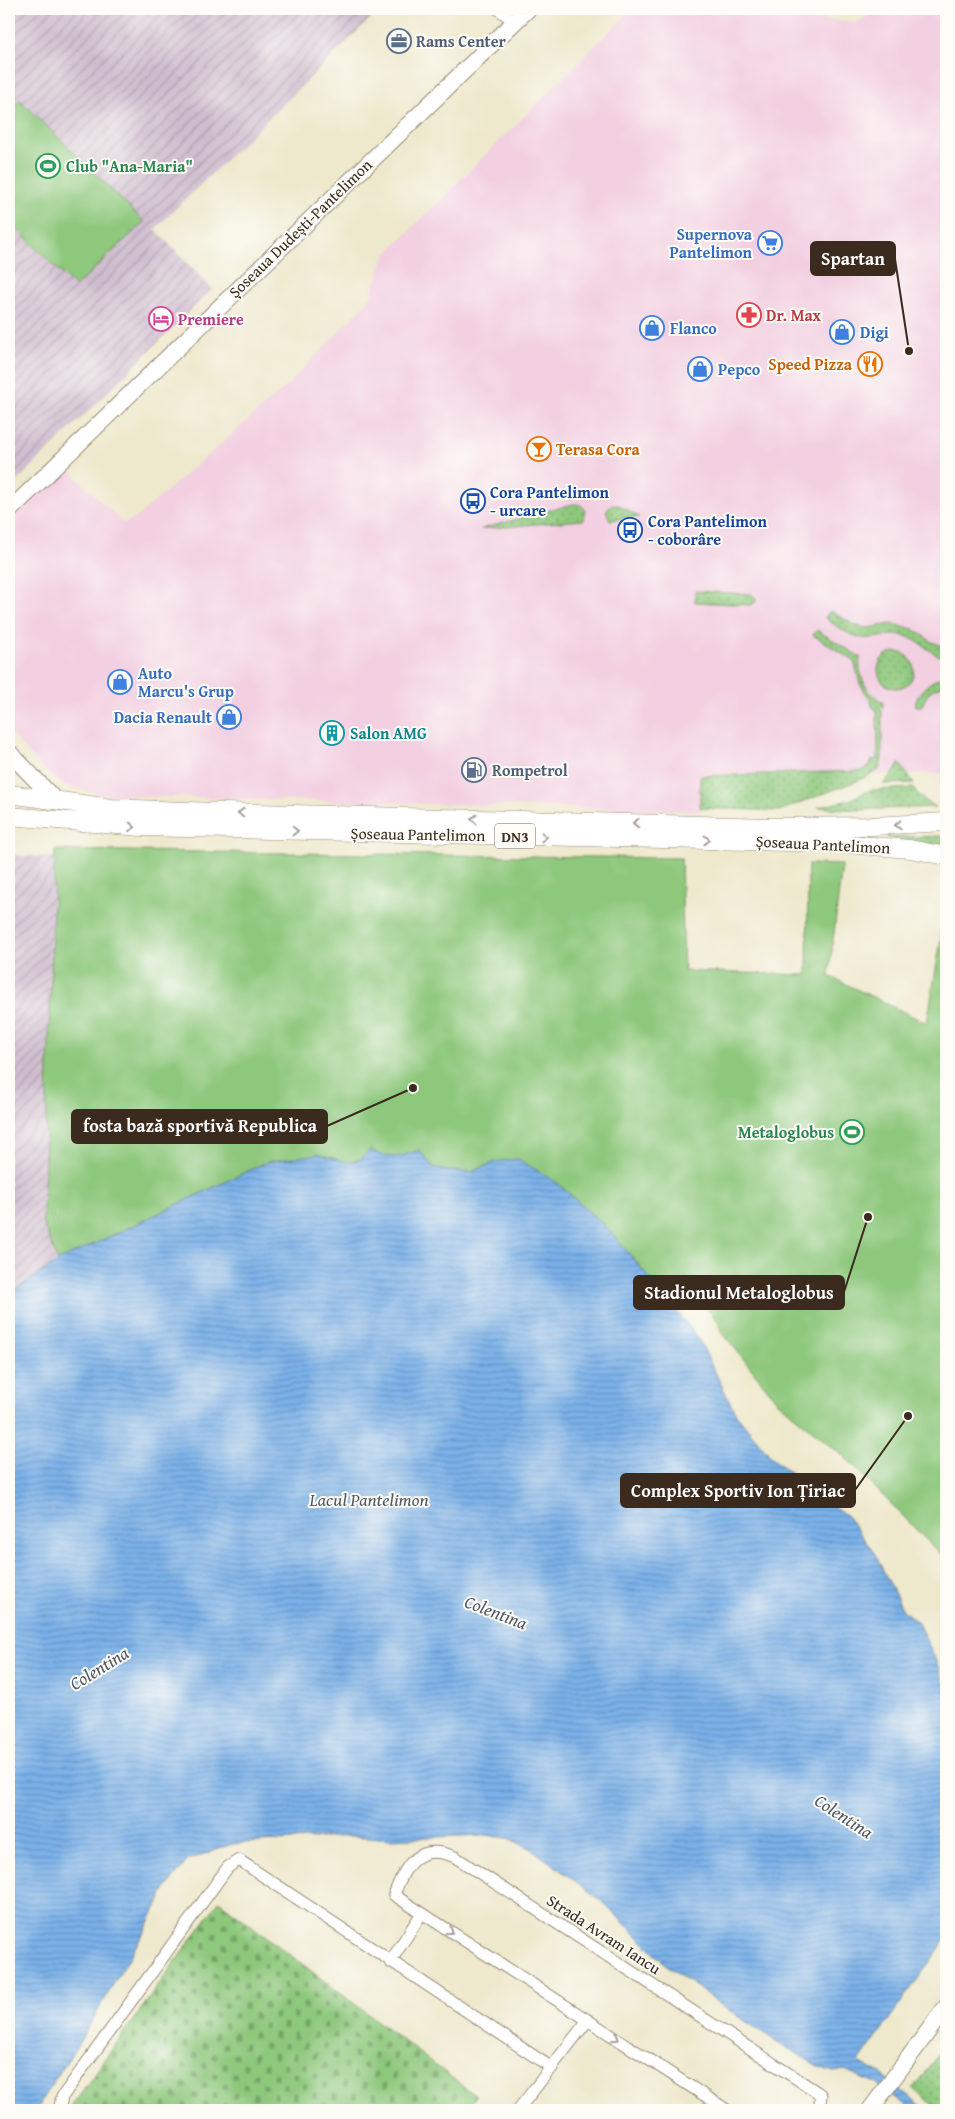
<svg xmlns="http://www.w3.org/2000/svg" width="955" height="2119" viewBox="0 0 955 2119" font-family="'Gentium Book Plus',serif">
	<defs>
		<pattern id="industrial-furrows" width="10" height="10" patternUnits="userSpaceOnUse" patternTransform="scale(1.25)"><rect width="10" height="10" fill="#cfbdcf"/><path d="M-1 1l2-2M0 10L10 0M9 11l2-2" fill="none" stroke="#a99aa7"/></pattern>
		<pattern id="grass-dots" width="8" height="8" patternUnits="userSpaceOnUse" patternTransform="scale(1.25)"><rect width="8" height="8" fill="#8dc87c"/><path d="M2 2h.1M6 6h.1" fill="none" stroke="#74a365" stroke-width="1.8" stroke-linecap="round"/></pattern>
		<pattern id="cemetery-stones" width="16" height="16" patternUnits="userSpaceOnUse" patternTransform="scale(1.25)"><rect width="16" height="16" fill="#8dc87c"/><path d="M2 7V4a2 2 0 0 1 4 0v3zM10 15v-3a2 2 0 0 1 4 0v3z" fill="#74a365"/></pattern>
		<pattern id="water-rules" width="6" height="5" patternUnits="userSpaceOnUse" patternTransform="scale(1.25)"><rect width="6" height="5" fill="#7ab1e9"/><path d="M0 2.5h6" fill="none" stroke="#6590bc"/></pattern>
	</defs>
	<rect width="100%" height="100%" fill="#fdfcf7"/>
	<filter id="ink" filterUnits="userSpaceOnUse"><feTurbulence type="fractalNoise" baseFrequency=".02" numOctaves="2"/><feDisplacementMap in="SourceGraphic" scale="10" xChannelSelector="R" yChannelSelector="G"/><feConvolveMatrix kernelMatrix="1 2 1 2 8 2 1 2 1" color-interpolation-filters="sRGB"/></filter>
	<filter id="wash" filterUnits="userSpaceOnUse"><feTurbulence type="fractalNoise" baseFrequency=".0096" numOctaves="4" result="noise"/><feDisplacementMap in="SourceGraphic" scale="20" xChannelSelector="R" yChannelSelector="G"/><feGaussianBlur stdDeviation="1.12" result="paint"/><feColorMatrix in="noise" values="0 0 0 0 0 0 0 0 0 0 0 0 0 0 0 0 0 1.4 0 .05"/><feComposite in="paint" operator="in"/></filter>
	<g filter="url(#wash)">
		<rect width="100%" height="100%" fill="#eee8cc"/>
		<path fill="#f2cfe1" d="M 650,9 L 726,9 L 857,23 L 877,9 L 946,9 L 946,773 L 701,780 L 700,811 L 103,795 L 64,785 L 47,773 L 9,732 L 9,522 L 65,466 L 123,523 L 135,519 L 288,385 L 369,300 L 386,254 L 626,15 Z"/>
		<path fill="url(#industrial-furrows)" d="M 9,9 L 380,9 L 155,229 L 212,289 L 9,489 Z
			M 9,855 L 55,857 L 43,1223 L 58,1261 L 9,1294 Z"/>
		<path fill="url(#grass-dots)" stroke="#64794d" d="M 573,504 C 579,504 582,504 585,510 L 583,520 L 481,529 Z
			M 611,505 L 619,505 L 639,517 L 610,520 L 606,511 Z
			M 695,591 L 751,594 L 755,597 L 756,602 L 751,605 L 695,602 Z
			M 830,611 L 857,626 L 867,628 L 890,624 L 914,629 L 932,642 L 946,647 L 946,658 C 930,654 921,641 905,636 C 892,633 883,638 870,638 C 853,640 838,627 825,618 Z
			M 817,630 L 860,657 C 858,676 866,693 883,702 L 883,707 L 879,710 L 882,711 L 882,759 L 879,770 L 862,779 L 779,811 L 700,808 L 700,776 L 860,771 L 869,767 L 872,760 L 878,759 L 877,711 L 872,707 L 871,701 L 860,684 L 854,661 L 813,635 Z
			M878 670a18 18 0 1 1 36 0a18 18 0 1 1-36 0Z
			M 946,676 L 946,686 C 931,687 928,692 922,706 L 915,706 C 917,690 932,679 946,676 Z
			M 899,763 L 914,783 L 883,784 L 894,772 Z
			M 913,788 L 925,801 L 936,807 L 857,810 L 818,807 L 849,800 L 870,790 Z
			M 946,836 L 946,848 L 887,838 L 888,837 Z
			M 946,2044 L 946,2110 L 938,2110 L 913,2088 Z"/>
		<path fill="url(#cemetery-stones)" stroke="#64794d" d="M 219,1901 L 476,2096 L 466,2110 L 72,2110 L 70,2108 Z"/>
		<path fill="#8dc87c" stroke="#64794d" d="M 20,100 L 144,222 L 75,287 L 17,229 L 9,237 L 9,111 Z
			M 55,850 L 681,858 L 684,971 L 807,975 L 808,864 L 842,865 L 829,976 L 927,1023 L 946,908 L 946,1560 L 849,1461 L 778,1402 L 721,1331 L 719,1323 L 684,1281 L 670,1302 L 607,1228 L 556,1182 L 495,1162 L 471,1172 L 448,1171 L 433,1167 L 419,1150 C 398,1158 390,1160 370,1150 L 360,1160 L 347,1162 L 318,1154 L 267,1162 L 58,1261 L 43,1223 Z"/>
		<path fill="url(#water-rules)" stroke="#5a6e84" d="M 370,1150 C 390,1160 398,1158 419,1150 L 433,1167 L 448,1171 L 471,1172 L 495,1162 L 518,1159 L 556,1182 L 607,1228 L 670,1302 L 698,1338 L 736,1414 L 772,1458 L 848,1517 L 875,1554 L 903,1610 L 918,1623 L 934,1656 L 946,1687 L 946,1793 L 944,1815 L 946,1824 L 946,1939 L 859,2062 L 883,2075 L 925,2110 L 913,2110 L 876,2084 L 845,2070 L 834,2072 L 821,2068 L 774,2040 L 722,2006 L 664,1963 L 602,1901 L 533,1850 L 508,1838 L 485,1835 L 390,1839 L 353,1836 L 232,1844 L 188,1860 L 166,1888 L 146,1929 L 79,2043 L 42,2099 L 38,2110 L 9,2110 L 9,1294 L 58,1261 L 267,1162 L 318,1154 L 347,1162 L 360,1160 Z"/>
	</g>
	<g filter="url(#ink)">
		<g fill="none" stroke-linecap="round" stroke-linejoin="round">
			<defs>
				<path id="street" d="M 498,9 L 514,21
					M 390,1962 L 422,1913
					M 59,2110 L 62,2097 L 228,1867 L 239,1860 L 552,2068
					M 518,2110 L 588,2020
					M 727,2110 L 394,1895 C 405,1864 419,1842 455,1857 L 817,2092 L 821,2095 L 819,2110"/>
				<path id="secondary" d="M 9,511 L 528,9
					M 9,752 L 56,801
					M 870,2110 L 946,2007"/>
				<path id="primary" d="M 9,794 L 111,808 L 185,811 L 773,827 L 872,826 L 946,822
					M 9,816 L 141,827 L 834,843 L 910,849 L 946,856"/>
			</defs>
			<use href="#street" stroke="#948975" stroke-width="13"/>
			<use href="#secondary" stroke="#948975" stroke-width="18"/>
			<use href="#primary" stroke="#948975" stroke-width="19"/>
			<use href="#street" stroke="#fff" stroke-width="11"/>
			<use href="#secondary" stroke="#fff" stroke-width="16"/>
			<use href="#primary" stroke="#fff" stroke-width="18"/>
		</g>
		<defs><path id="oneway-chevron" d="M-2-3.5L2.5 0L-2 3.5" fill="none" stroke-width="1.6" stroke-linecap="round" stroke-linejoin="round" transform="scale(1.25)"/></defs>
		<g stroke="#a79f9a">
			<use href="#oneway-chevron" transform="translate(241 813) rotate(-179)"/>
			<use href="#oneway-chevron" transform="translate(474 819) rotate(-178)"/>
			<use href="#oneway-chevron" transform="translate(636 823) rotate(-178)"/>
			<use href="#oneway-chevron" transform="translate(898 825) rotate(178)"/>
			<use href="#oneway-chevron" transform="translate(132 827) rotate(4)"/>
			<use href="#oneway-chevron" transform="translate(295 831) rotate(1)"/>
			<use href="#oneway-chevron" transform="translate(544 837) rotate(1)"/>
			<use href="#oneway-chevron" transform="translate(707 840) rotate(1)"/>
			<use href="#oneway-chevron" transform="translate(450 1931) rotate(33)"/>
			<use href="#oneway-chevron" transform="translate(616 2038) rotate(33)"/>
		</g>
	</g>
	<defs>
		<symbol id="office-ring" viewBox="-11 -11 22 22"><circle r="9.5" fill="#fdfcf7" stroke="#5c6f8a" stroke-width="1.5"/><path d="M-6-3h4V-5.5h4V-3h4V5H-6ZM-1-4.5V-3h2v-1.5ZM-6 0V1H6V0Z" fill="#5c6f8a"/></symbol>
		<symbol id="stadium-ring" viewBox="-11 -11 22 22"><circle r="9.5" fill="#fdfcf7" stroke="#2e9e5b" stroke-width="1.5"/><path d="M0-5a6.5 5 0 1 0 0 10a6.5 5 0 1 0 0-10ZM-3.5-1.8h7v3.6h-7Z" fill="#2e9e5b"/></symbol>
		<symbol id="supermarket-ring" viewBox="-11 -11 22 22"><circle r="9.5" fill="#fdfcf7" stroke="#3f7fe0" stroke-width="1.5"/><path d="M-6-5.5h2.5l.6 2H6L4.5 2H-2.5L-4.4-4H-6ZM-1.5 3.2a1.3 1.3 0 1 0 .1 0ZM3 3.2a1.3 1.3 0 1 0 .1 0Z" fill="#3f7fe0"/></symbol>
		<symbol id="pharmacy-ring" viewBox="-11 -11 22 22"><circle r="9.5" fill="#fdfcf7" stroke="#e0444e" stroke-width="1.5"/><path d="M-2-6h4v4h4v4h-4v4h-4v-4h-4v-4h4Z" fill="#e0444e"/></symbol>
		<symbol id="hotel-ring" viewBox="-11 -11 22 22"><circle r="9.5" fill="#fdfcf7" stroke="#d1479c" stroke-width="1.5"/><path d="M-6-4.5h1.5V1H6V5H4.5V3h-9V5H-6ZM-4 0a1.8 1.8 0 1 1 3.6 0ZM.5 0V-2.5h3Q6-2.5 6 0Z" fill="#d1479c"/></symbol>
		<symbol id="shop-ring" viewBox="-11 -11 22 22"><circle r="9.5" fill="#fdfcf7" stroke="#3f7fe0" stroke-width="1.5"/><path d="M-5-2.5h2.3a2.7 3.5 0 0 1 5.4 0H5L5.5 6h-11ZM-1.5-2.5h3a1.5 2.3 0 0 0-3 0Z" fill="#3f7fe0"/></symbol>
		<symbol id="restaurant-ring" viewBox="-11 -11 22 22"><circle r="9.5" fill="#fdfcf7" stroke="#e8710a" stroke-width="1.5"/><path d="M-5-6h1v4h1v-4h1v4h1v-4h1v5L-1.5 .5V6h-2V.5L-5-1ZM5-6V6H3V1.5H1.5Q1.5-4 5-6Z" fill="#e8710a"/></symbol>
		<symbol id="bar-ring" viewBox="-11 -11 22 22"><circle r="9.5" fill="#fdfcf7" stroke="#e8710a" stroke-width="1.5"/><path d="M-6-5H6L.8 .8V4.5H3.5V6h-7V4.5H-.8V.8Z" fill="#e8710a"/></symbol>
		<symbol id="bus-ring" viewBox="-11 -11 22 22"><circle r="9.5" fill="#fdfcf7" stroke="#1a4fb4" stroke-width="1.5"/><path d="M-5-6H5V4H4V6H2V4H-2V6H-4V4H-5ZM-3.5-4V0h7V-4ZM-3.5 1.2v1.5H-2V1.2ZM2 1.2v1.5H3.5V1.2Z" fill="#1a4fb4"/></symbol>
		<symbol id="building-ring" viewBox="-11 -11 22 22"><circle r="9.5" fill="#fdfcf7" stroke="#0f9aa8" stroke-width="1.5"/><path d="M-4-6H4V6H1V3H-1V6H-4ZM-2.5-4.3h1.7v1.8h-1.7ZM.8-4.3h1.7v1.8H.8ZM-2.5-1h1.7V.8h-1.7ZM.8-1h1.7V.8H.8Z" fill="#0f9aa8"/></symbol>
		<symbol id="fuel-ring" viewBox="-11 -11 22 22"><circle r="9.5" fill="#fdfcf7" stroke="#5c6f8a" stroke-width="1.5"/><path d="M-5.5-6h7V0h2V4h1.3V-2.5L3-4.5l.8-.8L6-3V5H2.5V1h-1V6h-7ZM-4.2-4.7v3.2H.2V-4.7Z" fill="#5c6f8a"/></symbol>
	</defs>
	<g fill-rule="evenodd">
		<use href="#office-ring" x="385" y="27" width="28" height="28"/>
		<use href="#stadium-ring" x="34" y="152" width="28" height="28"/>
		<use href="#supermarket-ring" x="756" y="229" width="28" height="28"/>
		<use href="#pharmacy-ring" x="735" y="301" width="28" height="28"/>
		<use href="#hotel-ring" x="147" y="305" width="28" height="28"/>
		<use href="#shop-ring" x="638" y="314" width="28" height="28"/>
		<use href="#shop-ring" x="828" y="318" width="28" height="28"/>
		<use href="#restaurant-ring" x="856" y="350" width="28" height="28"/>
		<use href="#shop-ring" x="686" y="355" width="28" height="28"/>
		<use href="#bar-ring" x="525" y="435" width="28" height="28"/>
		<use href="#bus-ring" x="459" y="487" width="28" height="28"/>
		<use href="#bus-ring" x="616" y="516" width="28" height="28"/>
		<use href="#shop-ring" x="106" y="668" width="28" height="28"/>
		<use href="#shop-ring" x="215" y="703" width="28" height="28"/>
		<use href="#building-ring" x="318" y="719" width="28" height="28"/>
		<use href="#fuel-ring" x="460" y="756" width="28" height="28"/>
		<use href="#stadium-ring" x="838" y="1118" width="28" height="28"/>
	</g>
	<g text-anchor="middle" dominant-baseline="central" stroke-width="4" stroke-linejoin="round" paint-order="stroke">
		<rect fill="#fdfcf7" stroke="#75695f" stroke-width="1" x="495" y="823.5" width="40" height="25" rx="4"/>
		<g font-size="15" font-weight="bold" fill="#3b2a1e">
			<text x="515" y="836">DN3</text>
		</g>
		<g font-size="16" font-weight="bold" fill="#4e5e75" stroke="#fdfcf7" text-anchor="start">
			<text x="416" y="41">Rams Center</text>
			<text x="492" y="770">Rompetrol</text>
		</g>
		<g font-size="16" font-weight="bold" fill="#27864d" stroke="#fdfcf7" text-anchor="start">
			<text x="66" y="166">Club "Ana-Maria"</text>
			<text x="834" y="1132" text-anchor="end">Metaloglobus</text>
		</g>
		<g font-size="16" fill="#3b2a1e" stroke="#fdfcf7">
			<text transform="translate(300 228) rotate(-44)">Șoseaua Dudești-Pantelimon</text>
			<text transform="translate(418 834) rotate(1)">Șoseaua Pantelimon</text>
			<text transform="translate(823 844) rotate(3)">Șoseaua Pantelimon</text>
			<text transform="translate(604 1934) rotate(33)">Strada Avram Iancu</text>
		</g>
		<g font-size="16" font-weight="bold" fill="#366cbe" stroke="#fdfcf7" text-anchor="start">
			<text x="752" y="234" text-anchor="end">Supernova<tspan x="752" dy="18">Pantelimon</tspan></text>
			<text x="670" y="328">Flanco</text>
			<text x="860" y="332">Digi</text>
			<text x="718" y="369">Pepco</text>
			<text x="138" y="673">Auto<tspan x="138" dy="18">Marcu's Grup</tspan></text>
			<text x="212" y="717" text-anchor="end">Dacia Renault</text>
		</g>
		<g font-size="16" font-weight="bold" fill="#be3a42" stroke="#fdfcf7" text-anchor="start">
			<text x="766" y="315">Dr. Max</text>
		</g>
		<g font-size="16" font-weight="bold" fill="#b23c85" stroke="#fdfcf7" text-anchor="start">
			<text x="178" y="319">Premiere</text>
		</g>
		<g font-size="16" font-weight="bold" fill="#c56008" stroke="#fdfcf7" text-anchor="end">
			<text x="852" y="364">Speed Pizza</text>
			<text x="556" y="449" text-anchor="start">Terasa Cora</text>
		</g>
		<g font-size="16" font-weight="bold" fill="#164399" stroke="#fdfcf7" text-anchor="start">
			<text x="490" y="492">Cora Pantelimon<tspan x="490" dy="18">- urcare</tspan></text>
			<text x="648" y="521">Cora Pantelimon<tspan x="648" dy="18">- coborâre</tspan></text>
		</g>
		<g font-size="16" font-weight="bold" fill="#0d838f" stroke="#fdfcf7" text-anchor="start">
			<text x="350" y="733">Salon AMG</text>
		</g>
		<g font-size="18" font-style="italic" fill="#515965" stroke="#fdfcf7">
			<text x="369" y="1499">Lacul Pantelimon</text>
			<text transform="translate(496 1612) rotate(21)">Colentina</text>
			<text transform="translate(99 1668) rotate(-32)">Colentina</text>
			<text transform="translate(844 1816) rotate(33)">Colentina</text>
		</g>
	</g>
	<path fill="none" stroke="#3b2a1e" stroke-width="2" d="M909 351L895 259M413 1088L327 1126M868 1217L844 1292M908 1416L855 1490"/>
	<g fill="#3b2a1e" stroke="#fdfcf7" stroke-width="2">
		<circle cx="909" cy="351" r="5"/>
		<circle cx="413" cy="1088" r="5"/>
		<circle cx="868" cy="1217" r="5"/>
		<circle cx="908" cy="1416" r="5"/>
	</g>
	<g fill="#3b2a1e" stroke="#3b2a1e" stroke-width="2">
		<rect x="811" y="242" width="84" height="33" rx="5"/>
		<rect x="72" y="1110" width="255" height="33" rx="5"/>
		<rect x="634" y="1276" width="210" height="33" rx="5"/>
		<rect x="621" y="1474" width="234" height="33" rx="5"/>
	</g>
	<g font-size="18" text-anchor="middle" font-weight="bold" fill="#fff">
		<text x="853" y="265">Spartan</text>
		<text x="200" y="1132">fosta bază sportivă Republica</text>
		<text x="739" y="1299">Stadionul Metaloglobus</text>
		<text x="738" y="1497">Complex Sportiv Ion Țiriac</text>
	</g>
	<rect width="955" height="2119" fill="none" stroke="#fdfcf7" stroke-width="30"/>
</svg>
